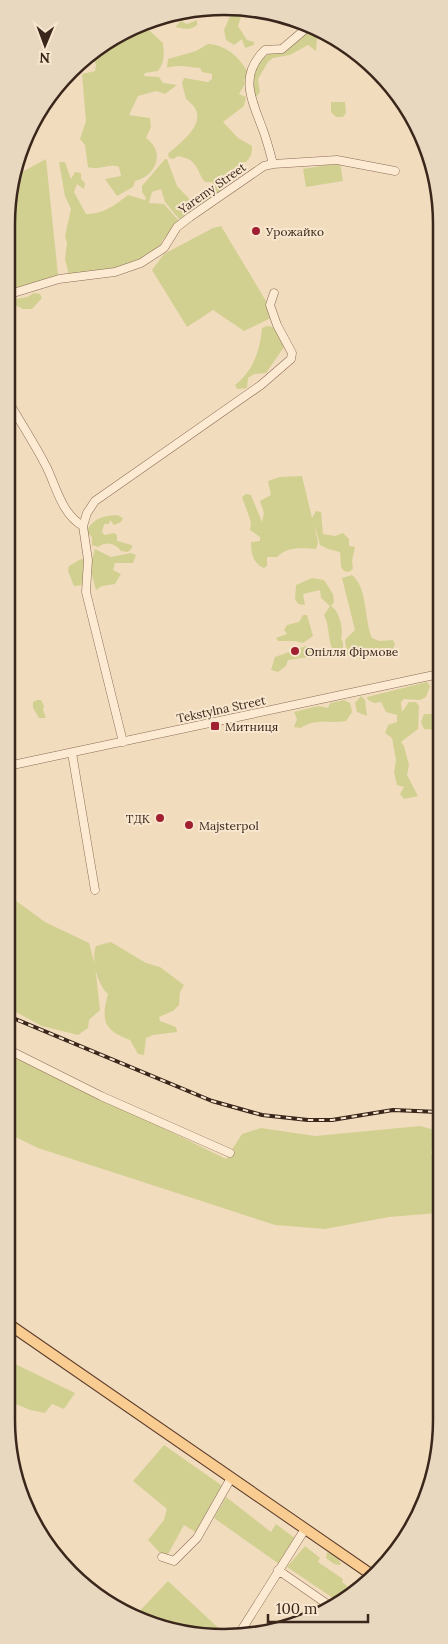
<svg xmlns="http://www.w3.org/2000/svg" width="448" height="1644" viewBox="0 0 448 1644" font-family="Lora,serif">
	<rect width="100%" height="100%" fill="#f2dcbe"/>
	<path fill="#d1d091" d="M 233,10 L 249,10 L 241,17 L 238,26 L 247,40 L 254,42 L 254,45 L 245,48 L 242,39 L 234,45 L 226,40 L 224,30 Z
		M 197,20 L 197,25 C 188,32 183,28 175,27 L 181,21 L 187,24 Z
		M 312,27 L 324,32 L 317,39 L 316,51 L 308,45 L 290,55 L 273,58 L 268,62 L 258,79 L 260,92 L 257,96 L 251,94 L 255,67 L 261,59 L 270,53 L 288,49 Z
		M 138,29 L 150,31 L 163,43 C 164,54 165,62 158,71 L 145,73 L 144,76 L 159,77 L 163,83 L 177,85 L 165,94 L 156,91 L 138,96 L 129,115 L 150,118 L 151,127 L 146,138 C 166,152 156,176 135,181 L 133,187 L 117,196 L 105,179 L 121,176 L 119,167 C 108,163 100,171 88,167 L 85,145 L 80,139 L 86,121 L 82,74 L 95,71 L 96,64 L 90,56 L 103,43 Z
		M 208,44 C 229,45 241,60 251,77 L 244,79 L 245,84 L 239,94 L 246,97 L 244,106 L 223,122 L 238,138 L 252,146 C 253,164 239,165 226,173 C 226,189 218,198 202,203 L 204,199 L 211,195 L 214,188 L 212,182 L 205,182 C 199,176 199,166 190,160 C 187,158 182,157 178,156 L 173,159 L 169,158 L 168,154 C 183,140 214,119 186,99 L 182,83 L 184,78 L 208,82 L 212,79 L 212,74 L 202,72 L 200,68 C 187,67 179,64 167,68 L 168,59 L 196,51 Z
		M 331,102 L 345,102 L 346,113 L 343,117 L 336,117 L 331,112 Z
		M 46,159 L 58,275 L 10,291 L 10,182 L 13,177 Z
		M 165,159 L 167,159 L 177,186 L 195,205 L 193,213 L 185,220 L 179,219 L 165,202 L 161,189 L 152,192 L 149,203 L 164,204 L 179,221 L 162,241 L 160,251 L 145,256 L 121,272 L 69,275 L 65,259 L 67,243 L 65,236 L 71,209 L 65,196 L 59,162 L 65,162 L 71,179 L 75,172 L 81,173 L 81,179 L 85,183 L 84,189 L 77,184 L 74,192 L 86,214 C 102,215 117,204 128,195 L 145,200 L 146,198 L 142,192 L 142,186 Z
		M 340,163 L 343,181 L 306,187 L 303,169 Z
		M 221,226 L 266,301 L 271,318 L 244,331 L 213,310 L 187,327 L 152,270 L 164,254 L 213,228 Z
		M 34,293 L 40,294 L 42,298 L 32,309 L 23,309 L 13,304 L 16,299 L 27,297 Z
		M 267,326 C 279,327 281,336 284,347 L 266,373 L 254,374 L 248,378 L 247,388 L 237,389 L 235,385 C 253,371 260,351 262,328 Z
		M 10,432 L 16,442 L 14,455 L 9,454 Z
		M 302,476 L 312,518 L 316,511 L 321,512 L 323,534 L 335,536 L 343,533 L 349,539 L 349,546 L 355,547 L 352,561 L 353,569 L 349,572 L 344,571 L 341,567 L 340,552 L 328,549 L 320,545 L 314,523 L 318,543 L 316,549 C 303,548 287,546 277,557 L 267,557 L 267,566 L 264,568 C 253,564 251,553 251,542 L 260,541 L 260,537 L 250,530 L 251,522 L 242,497 L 246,494 L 251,495 L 262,522 L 264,513 L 260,501 L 271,495 L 268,481 L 280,477 Z
		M 117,515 L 123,518 L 121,522 L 114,525 L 110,520 L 109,524 L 104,524 L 102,532 L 105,535 L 114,533 L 117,535 L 117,541 L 132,545 L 132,548 L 128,552 L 121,551 C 115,543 106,541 98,547 L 92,545 L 92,537 L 86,532 C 94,518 102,516 117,515 Z
		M 95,549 L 111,557 L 131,553 L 136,555 L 133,563 L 115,563 L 113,570 L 121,574 L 115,584 L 102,586 L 96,590 L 90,567 Z
		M 81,559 L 85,560 L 83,585 L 74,586 L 68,571 L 69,566 Z
		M 352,575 C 368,588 364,620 372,638 L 379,641 L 393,640 L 395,645 L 391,653 L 362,659 L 347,655 L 345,640 L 355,630 L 342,578 Z
		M 312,578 L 324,580 L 333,594 L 334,602 L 331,606 C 339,610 344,630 341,638 L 343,643 L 343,653 L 340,655 L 334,652 C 327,640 330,626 324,615 L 330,606 L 321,598 L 320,590 L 303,594 L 305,605 L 298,604 L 295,599 L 296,585 Z
		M 303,615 L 307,615 L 313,636 L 303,643 L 295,641 L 278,641 L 276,638 L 287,634 L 284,630 L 287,625 L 299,622 Z
		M 306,646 L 312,647 L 316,656 L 288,660 L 286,666 L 278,672 L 271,670 L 275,657 Z
		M 427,682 L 430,686 L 426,697 L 420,700 L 404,699 L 401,702 L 402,712 L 409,702 L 416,702 L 419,706 L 418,729 L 401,742 L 404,746 L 409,765 L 407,775 L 418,796 L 404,799 L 400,794 L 404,787 L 397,785 L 394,773 L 396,760 L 392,738 L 385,733 L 388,725 L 397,722 L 397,715 L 386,712 L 381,702 L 374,703 L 368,700 L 367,697 Z
		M 361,696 L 365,700 L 367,716 L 357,712 L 355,703 Z
		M 439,699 L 439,730 L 424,729 L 421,722 L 424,714 L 431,714 L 438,706 Z
		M 37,700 L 41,700 L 44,706 L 43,710 L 46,718 L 39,718 L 33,708 L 33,702 Z
		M 344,700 L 350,703 L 352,712 L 346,721 C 330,724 315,718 301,728 L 294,727 L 297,719 L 294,712 L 318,706 L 328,708 L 330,703 Z
		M 8,895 L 45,922 L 89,943 L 95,965 L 100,1010 L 89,1020 L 88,1028 L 78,1035 L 42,1026 L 8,1008 Z
		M 111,942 L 146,963 L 160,967 L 184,985 L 180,992 L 179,1005 L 173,1011 L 159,1017 L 160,1021 L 176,1027 L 177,1032 L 153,1035 L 146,1038 L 144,1055 L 138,1054 L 130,1040 C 103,1030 101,1020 108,994 C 97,985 91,959 96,946 Z
		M 7,1051 L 226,1159 L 242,1134 L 261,1128 L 315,1136 L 420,1126 L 435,1130 L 431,1154 L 438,1155 L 438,1213 L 389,1217 L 325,1229 L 275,1225 L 38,1148 L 7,1133 Z
		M 6,1359 L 12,1359 L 11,1364 L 13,1363 L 75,1393 L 64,1409 L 52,1404 L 45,1413 L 30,1410 L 6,1400 Z
		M 164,1445 L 224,1487 L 197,1533 L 184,1525 L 167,1556 L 162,1555 L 148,1540 L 164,1520 L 167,1509 L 133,1481 Z
		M 226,1497 L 271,1532 L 276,1524 L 296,1539 L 279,1564 L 214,1518 Z
		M 305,1546 L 320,1558 L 318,1562 L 343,1579 L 342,1582 L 356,1593 L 339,1602 L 287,1567 Z
		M 327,1552 L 338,1557 L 341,1565 L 334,1564 L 326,1558 Z
		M 168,1581 L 226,1635 L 226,1636 L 209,1637 L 134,1617 Z"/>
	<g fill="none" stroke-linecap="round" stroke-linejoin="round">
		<defs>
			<path id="minor" d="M 379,73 L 380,80
				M 273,164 L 337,160 L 395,171
				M 10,294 L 59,279 L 115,272 L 141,263 L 164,248 L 177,227 L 190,217 L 264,166 L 273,164 C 270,152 267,141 263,130 C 252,100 238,76 265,50 L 282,49 L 309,26
				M 10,404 C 22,425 36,446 47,468 C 57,489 62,514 83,526
				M 123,742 L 86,592 L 88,560 L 83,526 L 87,513 L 95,501 L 261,385 L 291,359 L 292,353 L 277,325 L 270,305 L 274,293
				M 72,753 L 95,890
				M 8,766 L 439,674
				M 7,1049 L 101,1096 L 230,1153
				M 162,1557 L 174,1561 L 197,1538 L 231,1478
				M 278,1570 L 330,1606
				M 239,1634 L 305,1529"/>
			<path id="major" d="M 7,1323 L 372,1575"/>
		</defs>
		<use href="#minor" stroke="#8c6b55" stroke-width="9"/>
		<use href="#major" stroke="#593a2a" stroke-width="12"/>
		<use href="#minor" stroke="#fcead2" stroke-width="8"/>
		<use href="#major" stroke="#f9cc91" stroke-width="10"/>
		<defs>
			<path id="rail" d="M 8,1016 L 212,1101 L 262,1115 L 308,1120 L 332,1120 L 393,1110 L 438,1112"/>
		</defs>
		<use href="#rail" stroke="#3a261b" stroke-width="4"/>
		<use href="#rail" stroke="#f8e7ce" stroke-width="2" stroke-dasharray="5.5" stroke-linecap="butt"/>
	</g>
	<g fill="#a01f30" stroke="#f8e7ce" stroke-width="2">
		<circle cx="256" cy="231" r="5"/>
		<circle cx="295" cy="651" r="5"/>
		<rect x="210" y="721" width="10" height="10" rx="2.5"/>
		<circle cx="160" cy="818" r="5"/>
		<circle cx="189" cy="825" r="5"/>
	</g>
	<g text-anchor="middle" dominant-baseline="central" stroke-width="4" stroke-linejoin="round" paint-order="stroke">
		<g font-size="12" fill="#3a261b" stroke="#f8e7ce">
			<text transform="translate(212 188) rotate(-35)">Yaremy Street</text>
			<text transform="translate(221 709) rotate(-12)">Tekstylna Street</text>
		</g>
		<g font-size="12" fill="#3a261b" stroke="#f8e7ce" text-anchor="start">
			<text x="266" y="231">Урожайко</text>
			<text x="305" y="651">Опілля Фірмове</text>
			<text x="225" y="726">Митниця</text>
			<text x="150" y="818" text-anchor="end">ТДК</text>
			<text x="199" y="825">Majsterpol</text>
		</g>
	</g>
	<path d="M0 0H448V1644H0ZM224 15H224A209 209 0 0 1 433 224V1420A209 209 0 0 1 224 1629H224A209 209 0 0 1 15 1420V224A209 209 0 0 1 224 15Z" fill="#e9d8c0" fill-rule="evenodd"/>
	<path fill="none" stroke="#3a261b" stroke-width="2.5" d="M224 15H224A209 209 0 0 1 433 224V1420A209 209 0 0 1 224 1629H224A209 209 0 0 1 15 1420V224A209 209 0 0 1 224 15Z"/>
	<g transform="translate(45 45) rotate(181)" stroke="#f8e7ce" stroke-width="4" paint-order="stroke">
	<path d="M0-4L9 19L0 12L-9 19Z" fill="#3a261b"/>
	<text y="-8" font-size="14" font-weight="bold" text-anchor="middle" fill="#3a261b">N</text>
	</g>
	<path d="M268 1614v8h100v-8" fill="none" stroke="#3a261b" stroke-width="2.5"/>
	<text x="276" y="1614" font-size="15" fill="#3a261b" stroke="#f8e7ce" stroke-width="4" paint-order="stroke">100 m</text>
</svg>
